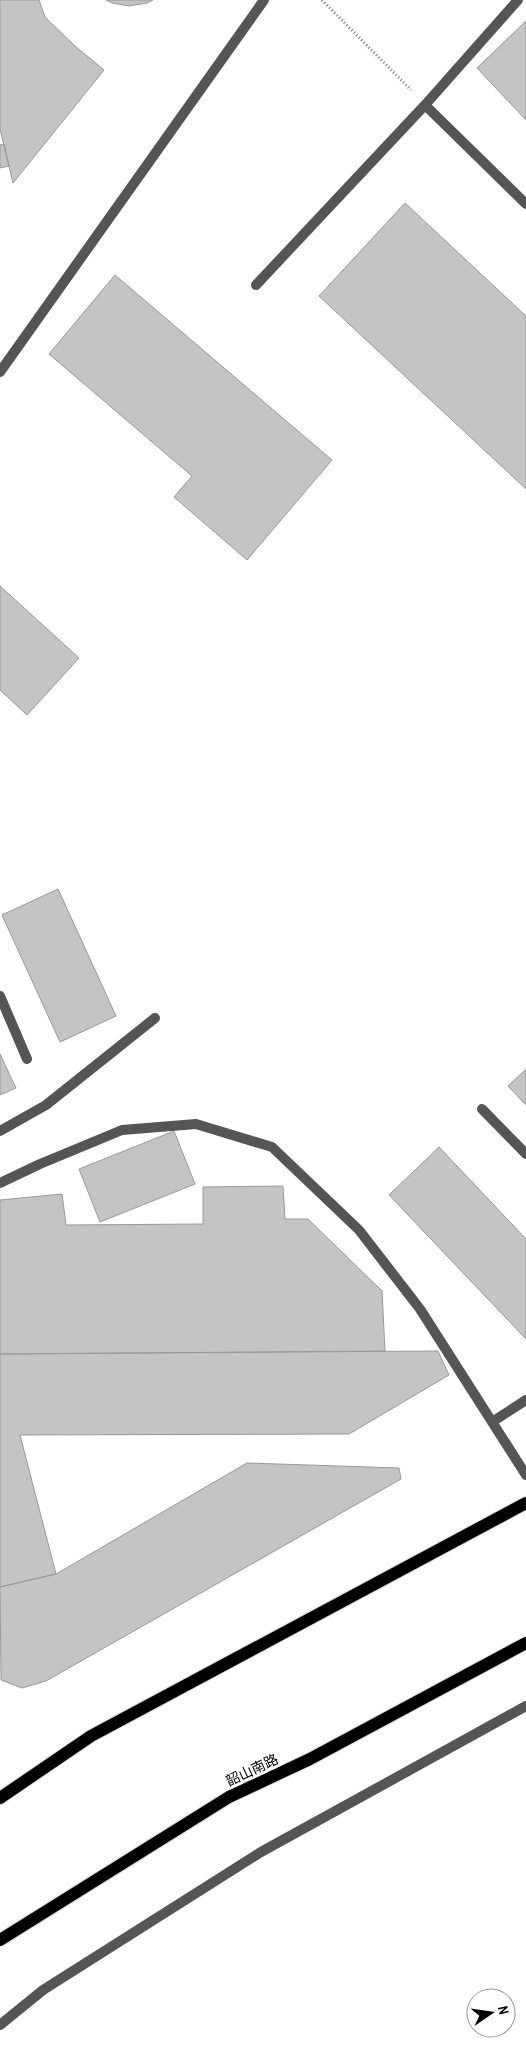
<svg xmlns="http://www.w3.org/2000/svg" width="526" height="2048" viewBox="0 0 526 2048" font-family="'Archivo Narrow','Noto Sans SC',sans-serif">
	<rect width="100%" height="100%" fill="#fff"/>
	<path fill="#c4c4c4" stroke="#999" d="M 0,0 L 39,0 L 45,17 L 75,46 L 104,70 L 13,183 L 0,129 Z
		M 106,0 L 153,0 L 147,3 L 129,6 L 112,3 Z
		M 526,21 L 526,120 L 477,68 Z
		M 4,144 L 9,166 L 0,168 L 0,145 Z
		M 405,203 L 526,316 L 526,489 L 319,296 Z
		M 115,275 L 332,460 L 247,560 L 174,497 L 192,476 L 49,354 Z
		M 0,586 L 79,658 L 27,715 L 0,690 Z
		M 58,889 L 116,1016 L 60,1042 L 2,915 Z
		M 0,1054 L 16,1088 L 0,1095 Z
		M 526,1069 L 526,1105 L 508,1086 Z
		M 174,1131 L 195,1184 L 100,1222 L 79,1169 Z
		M 439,1147 L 526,1239 L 526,1339 L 389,1195 Z
		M 283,1186 L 285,1219 L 308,1219 L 382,1291 L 385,1351 L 0,1354 L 0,1200 L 62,1194 L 66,1225 L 203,1224 L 203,1187 Z
		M 438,1351 L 449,1375 L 349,1434 L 20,1435 L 56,1574 L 0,1587 L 0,1354 Z
		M 247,1463 L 399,1468 L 401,1479 L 46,1681 L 22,1688 L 1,1680 L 0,1587 L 56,1574 Z"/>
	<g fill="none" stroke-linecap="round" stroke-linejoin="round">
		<defs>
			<path id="primary" d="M 0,1798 L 91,1736 L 526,1503
				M 0,1940 L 229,1797 L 310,1759 L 526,1643"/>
		</defs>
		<use href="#primary" stroke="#dbdbdb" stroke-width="14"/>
		<path stroke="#777" stroke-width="3" stroke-dasharray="1 2.5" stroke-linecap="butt" d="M 322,0 L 411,90"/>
		<path stroke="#555" stroke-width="10" d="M 0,996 L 27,1059
			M 482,1109 L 526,1154
			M 0,1131 L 46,1105 L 155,1018
			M 0,1183 L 40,1164 L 122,1130 L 196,1124 L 272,1147 L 359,1230 L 420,1309 L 526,1475
			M 492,1422 L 526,1400"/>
		<path stroke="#555" stroke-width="10" d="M 518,0 L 425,105 L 526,204
			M 256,285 L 425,105
			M 0,372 L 264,0"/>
		<path stroke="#555" stroke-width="10" d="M 0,2025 L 43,1990 L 261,1852 L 526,1706"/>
		<use href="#primary" stroke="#000" stroke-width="12"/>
	</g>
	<g text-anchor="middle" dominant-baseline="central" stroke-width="5" stroke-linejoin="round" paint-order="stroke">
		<g font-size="14" fill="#000" stroke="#fff">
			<text transform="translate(252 1770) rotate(-25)">韶山南路</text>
		</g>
	</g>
	<g transform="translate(491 2013) rotate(77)"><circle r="24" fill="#ffffff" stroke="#999999"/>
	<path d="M0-4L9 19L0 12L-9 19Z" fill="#000000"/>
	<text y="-8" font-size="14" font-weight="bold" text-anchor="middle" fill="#000000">N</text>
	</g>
</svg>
